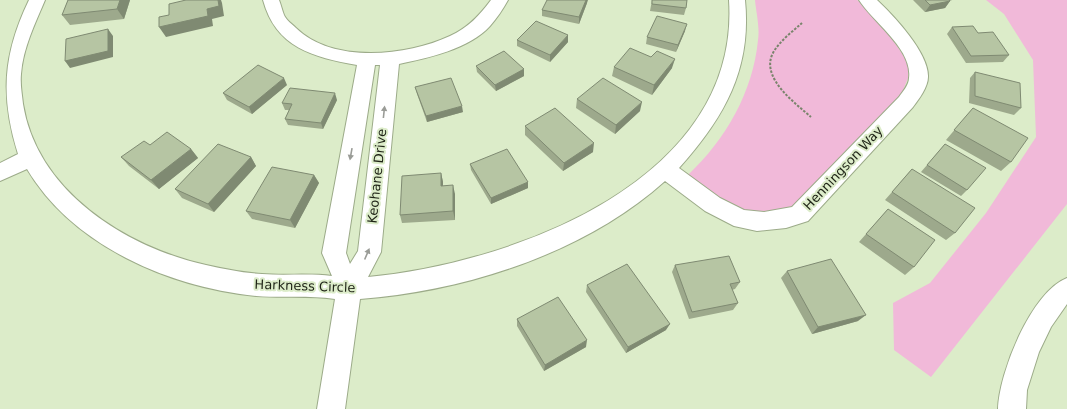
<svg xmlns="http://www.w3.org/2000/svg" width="1067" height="409" viewBox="0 0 1067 409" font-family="'DejaVu Sans',sans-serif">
	<rect width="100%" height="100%" fill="#dcecc9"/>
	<path fill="#f1b9d9" d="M 755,0 L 857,0 L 862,3 L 889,34 L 909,64 L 908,78 L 902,93 L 803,198 C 798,202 792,208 786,210 C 747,223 716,196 688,175 C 726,139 753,92 758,40 C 760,27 756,12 755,0 Z
		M 986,0 L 1067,0 L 1067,204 L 931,377 L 894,350 L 893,303 L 930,283 L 986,213 L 1036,137 L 1033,60 L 1004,14 Z"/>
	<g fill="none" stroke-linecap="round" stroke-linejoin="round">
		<defs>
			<path id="street" d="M 29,0 L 45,0 C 35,24 23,48 21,74 C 20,85 22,94 23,104 C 37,191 125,247 206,265 C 224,269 243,273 262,274 C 286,276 309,273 332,276 L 322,253 L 357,65 C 313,57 276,48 263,0 L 279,0 C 281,5 282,10 284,15 C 286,20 292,24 296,28 C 333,64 407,56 450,36 C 468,28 480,15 491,0 L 508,0 C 503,9 497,18 490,26 C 469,49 428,58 399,64 L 381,252 L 368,277 C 514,263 741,180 729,0 L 745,0 C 752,69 724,118 679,168 L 720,198 L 744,210 L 764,212 L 792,207 L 899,97 C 903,91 909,85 909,78 C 913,49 872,21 859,0 L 877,0 C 894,16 929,53 928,77 C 928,87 919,99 913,107 L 808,221 L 786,228 L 757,231 L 734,226 L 705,211 L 665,181 C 585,253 466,291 360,299 L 345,409 L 317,409 L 335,299 C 309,295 283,298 256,296 C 169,287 73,246 27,169 L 0,181 L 0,163 L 18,154 C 0,96 3,54 29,0 ZM 375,65 L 380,65 L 358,251 L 350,264 L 346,253 Z
				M 1067,278 L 1067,304 L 1051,327 L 1039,352 L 1027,390 L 1026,409 L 998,409 C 999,373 1031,292 1067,278 Z"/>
		</defs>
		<use href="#street" stroke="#9cab89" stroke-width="2"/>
		<path stroke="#7a846c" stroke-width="2" stroke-dasharray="2.5 1.5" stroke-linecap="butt" d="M 802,23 C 792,32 778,42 772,55 C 762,79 795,103 811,117"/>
		<use href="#street" fill="#fff" fill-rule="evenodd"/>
	</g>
	<path fill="#9da98c" d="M 68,0 L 130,0 L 124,19 L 70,25 L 62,15 Z
		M 652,0 L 687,0 L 686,8 L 684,15 L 650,11 Z
		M 913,0 L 952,0 L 950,1 L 945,8 L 925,12 Z
		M 587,3 L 579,24 L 542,16 L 542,10 Z
		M 952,27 L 978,33 L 1009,55 L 1003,62 L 966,63 L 947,34 Z
		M 685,31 L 676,52 L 646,44 L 647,37 Z
		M 517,40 L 568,42 L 550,62 L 517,46 Z
		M 476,66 L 524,69 L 524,76 L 496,91 L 477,72 Z
		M 614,67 L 672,68 L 652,95 L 612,76 Z
		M 975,72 L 1021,108 L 1014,115 L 969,103 L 970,78 Z
		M 287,85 L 252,114 L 227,100 L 223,93 Z
		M 415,87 L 463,112 L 427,122 L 417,94 Z
		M 577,99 L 640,111 L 615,134 L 576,108 Z
		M 337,100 L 323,129 L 288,125 L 285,119 L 289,110 L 285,110 L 282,103 Z
		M 973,108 L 1011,162 L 1001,171 L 946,140 Z
		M 525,126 L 593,152 L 563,171 L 525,135 Z
		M 945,144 L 967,190 L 961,196 L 921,172 Z
		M 150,145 L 191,149 L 198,158 L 159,189 L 129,166 L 121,157 Z
		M 251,157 L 256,166 L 214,212 L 182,198 L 175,189 Z
		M 470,164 L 528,182 L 528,188 L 491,204 L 471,170 Z
		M 912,169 L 955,233 L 946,240 L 885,200 Z
		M 441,173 L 443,182 L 443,186 L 455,194 L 455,220 L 402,223 L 400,215 Z
		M 314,175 L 319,183 L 295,228 L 252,219 L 246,211 Z
		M 888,209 L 914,267 L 905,275 L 859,242 Z
		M 675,265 L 740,282 L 735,289 L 732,290 L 738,303 L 733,310 L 689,319 L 672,272 Z
		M 787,271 L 858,321 L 812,334 L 781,278 Z
		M 587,285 L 666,330 L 626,353 L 586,292 Z
		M 517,319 L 586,347 L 544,371 L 517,326 Z"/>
	<path fill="#7f8a72" d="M 120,0 L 130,0 L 124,19 L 117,9 Z
		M 218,0 L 221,0 L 222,3 L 224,16 L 212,19 L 213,26 L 166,37 L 159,27 L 207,9 Z
		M 586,0 L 588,0 L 587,3 L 579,24 L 579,17 Z
		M 950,1 L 945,8 L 925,12 L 930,5 Z
		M 687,24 L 685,31 L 676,52 L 678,45 Z
		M 108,29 L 113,36 L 113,57 L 70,68 L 65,61 Z
		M 568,35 L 568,42 L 550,62 L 550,55 Z
		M 675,59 L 672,68 L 652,95 L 654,85 Z
		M 524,69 L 524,76 L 496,91 L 495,85 Z
		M 284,78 L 287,85 L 252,114 L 249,107 Z
		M 335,93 L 337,100 L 323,129 L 321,123 Z
		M 642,102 L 640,111 L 615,134 L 616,125 Z
		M 462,106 L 463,112 L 427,122 L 426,116 Z
		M 594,143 L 593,152 L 563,171 L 564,163 Z
		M 191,149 L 198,158 L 159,189 L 151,180 Z
		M 251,157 L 256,166 L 214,212 L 208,204 Z
		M 441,173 L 443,182 L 443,194 L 441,186 Z
		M 314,175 L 319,183 L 295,228 L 290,220 Z
		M 528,182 L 528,188 L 491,204 L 491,198 Z
		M 453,185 L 455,194 L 455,220 L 453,211 Z
		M 866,315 L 858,321 L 812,334 L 818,327 Z
		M 670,324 L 666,330 L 626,353 L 628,347 Z
		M 587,340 L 586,347 L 544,371 L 545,365 Z"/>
	<path fill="#b6c5a3" stroke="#7f8a72" d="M 68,0 L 120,0 L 117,9 L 62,15 Z
		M 186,0 L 218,0 L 219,6 L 207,9 L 208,16 L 159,27 L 159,17 L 169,15 L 169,4 Z
		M 547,0 L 586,0 L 579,17 L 542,10 Z
		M 652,0 L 687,0 L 686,8 L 652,4 Z
		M 925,0 L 949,0 L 950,1 L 930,5 Z
		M 657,16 L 687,24 L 678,45 L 647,37 Z
		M 536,21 L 568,35 L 550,55 L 517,40 Z
		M 973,26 L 978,33 L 993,32 L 1009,55 L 971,56 L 952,27 Z
		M 108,29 L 108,51 L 65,61 L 66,39 Z
		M 630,48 L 651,57 L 657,51 L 675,59 L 654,85 L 614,67 Z
		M 504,51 L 524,69 L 495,85 L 476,66 Z
		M 258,65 L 284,78 L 249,107 L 223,93 Z
		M 975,72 L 1020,83 L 1021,108 L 975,96 Z
		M 451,78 L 462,106 L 426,116 L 415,87 Z
		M 603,78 L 642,102 L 616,125 L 577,99 Z
		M 290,88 L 335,93 L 321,123 L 285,119 L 292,104 L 282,103 Z
		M 555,108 L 594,143 L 564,163 L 525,126 Z
		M 973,108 L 1028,138 L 1011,162 L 954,130 Z
		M 167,132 L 191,149 L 151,180 L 121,157 L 144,141 L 150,145 Z
		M 218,144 L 251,157 L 208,204 L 175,189 Z
		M 945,144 L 986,168 L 967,190 L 927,165 Z
		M 507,149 L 528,182 L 491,198 L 470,164 Z
		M 272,167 L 314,175 L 290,220 L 246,211 Z
		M 912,169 L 975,208 L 955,233 L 892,192 Z
		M 441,173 L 441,186 L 453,185 L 453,211 L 400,215 L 402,176 Z
		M 888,209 L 935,240 L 914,267 L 866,234 Z
		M 729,256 L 740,282 L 730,284 L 738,303 L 692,312 L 675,265 Z
		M 831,259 L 866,315 L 818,327 L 787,271 Z
		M 627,264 L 670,324 L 628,347 L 587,285 Z
		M 558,297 L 587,340 L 545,365 L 517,319 Z"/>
	<defs><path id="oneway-solid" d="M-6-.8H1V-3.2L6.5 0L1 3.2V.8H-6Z"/></defs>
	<g fill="#9a9c97">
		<use href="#oneway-solid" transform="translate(384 112) rotate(-84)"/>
		<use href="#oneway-solid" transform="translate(351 154) rotate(100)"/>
		<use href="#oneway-solid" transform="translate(367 254) rotate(-67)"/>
	</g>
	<g text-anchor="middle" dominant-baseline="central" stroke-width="4" stroke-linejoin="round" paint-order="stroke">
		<g font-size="13" fill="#1f2417" stroke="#dcecc9">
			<text transform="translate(843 168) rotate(-47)">Henningson Way</text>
			<text transform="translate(377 176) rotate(-84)">Keohane Drive</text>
			<text transform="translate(305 286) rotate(2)">Harkness Circle</text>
		</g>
	</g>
</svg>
